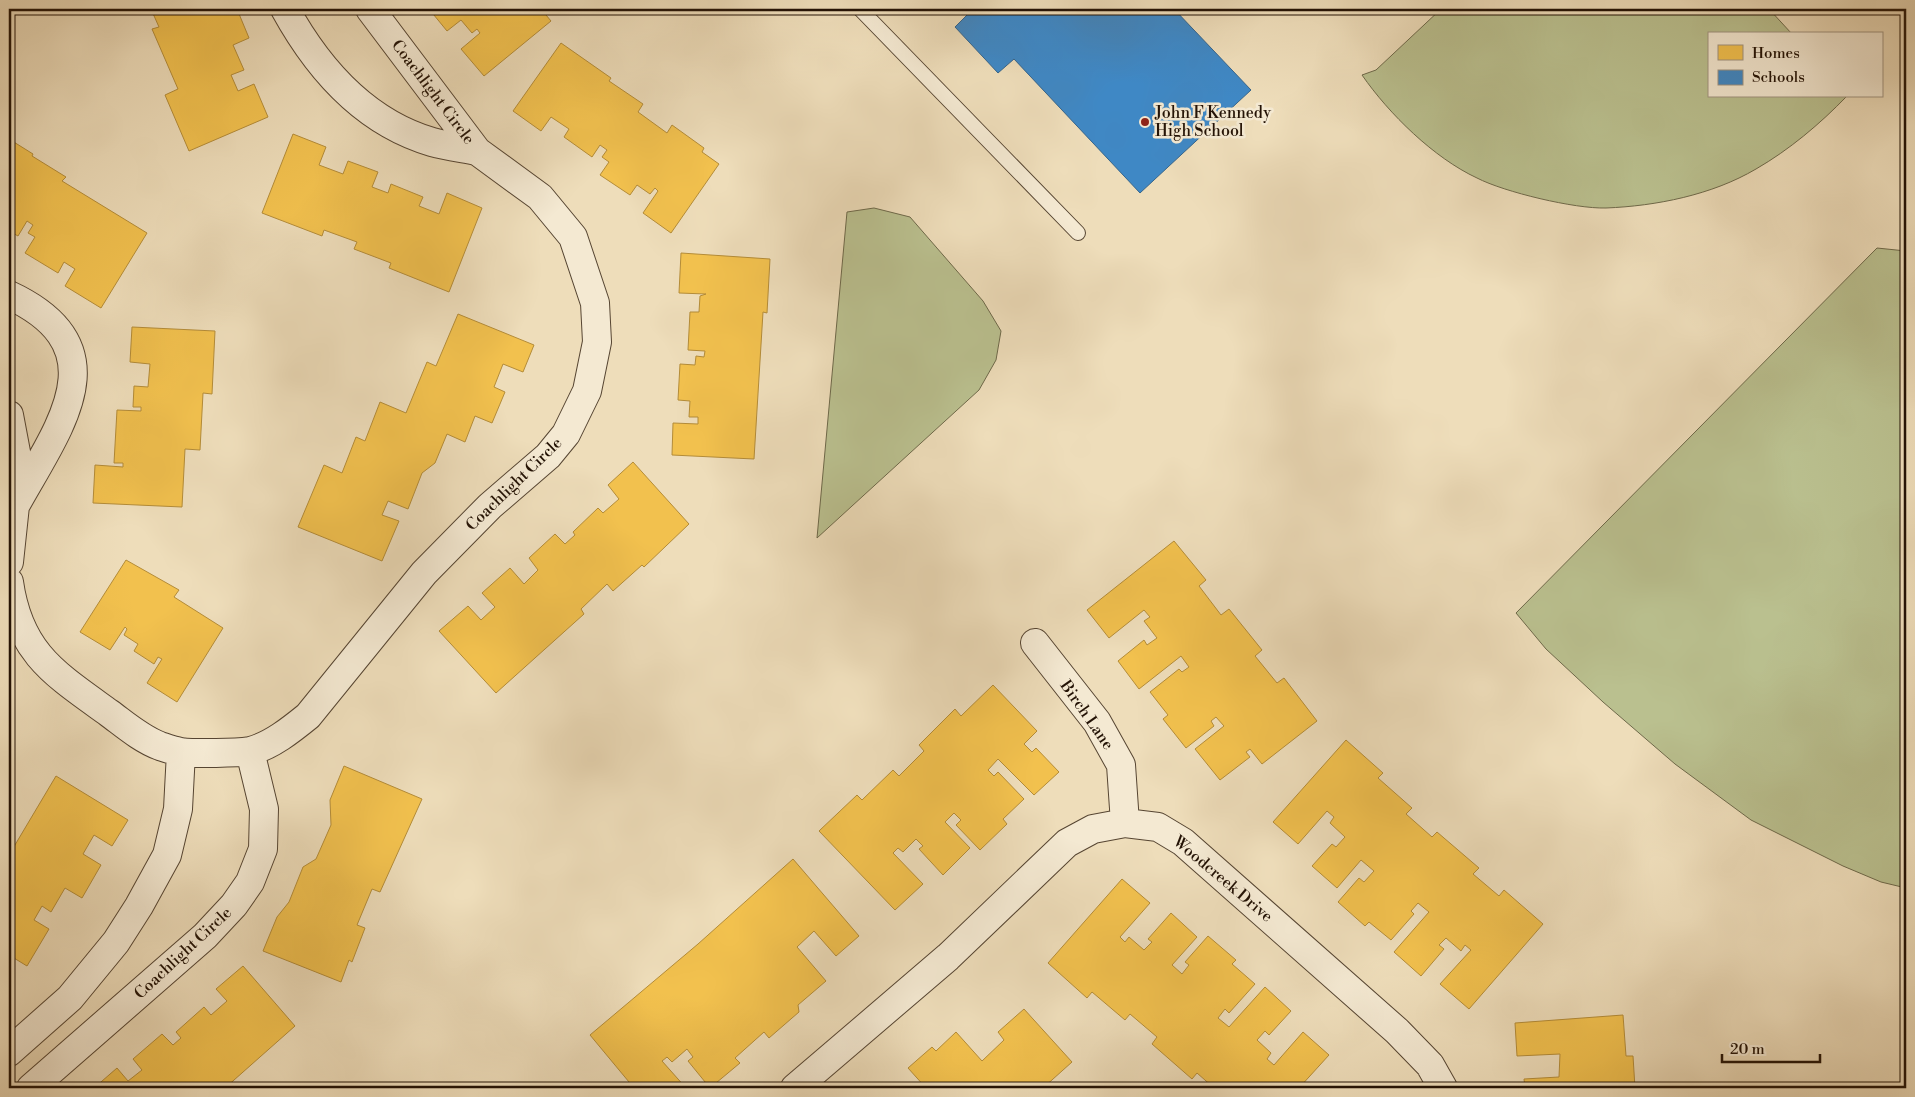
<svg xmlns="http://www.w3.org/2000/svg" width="1915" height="1097" viewBox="0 0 1915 1097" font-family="'Libre Bodoni',serif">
	<rect width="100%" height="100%" fill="#eeddba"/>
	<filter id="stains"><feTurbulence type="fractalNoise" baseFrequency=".004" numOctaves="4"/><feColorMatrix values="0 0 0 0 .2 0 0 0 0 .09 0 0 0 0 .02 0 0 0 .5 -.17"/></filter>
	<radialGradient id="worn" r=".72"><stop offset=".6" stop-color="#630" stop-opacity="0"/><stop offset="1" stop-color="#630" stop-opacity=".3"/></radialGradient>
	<path fill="#bac08f" stroke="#6e694a" d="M 1441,9 L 1769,9 L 1792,34 L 1709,34 L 1709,96 L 1847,96 C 1820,124 1789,150 1756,169 C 1712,195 1656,206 1606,208 C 1575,209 1504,192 1477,178 C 1434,158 1389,114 1362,75 L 1376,70 Z
		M 874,208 L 910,217 L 983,301 L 1001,331 L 996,360 L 979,390 L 817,538 L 847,212 Z
		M 1877,248 L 1906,251 L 1906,888 L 1881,882 L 1843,866 L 1751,820 L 1675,764 L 1603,702 L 1546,649 L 1516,613 Z"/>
	<path fill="#f2c14e" stroke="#b48c38" d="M 151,9 L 237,9 L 249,38 L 233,45 L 244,70 L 231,75 L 238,91 L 254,84 L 268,117 L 189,151 L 165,95 L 178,89 L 152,29 L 159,27 Z
		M 429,9 L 541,9 L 551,21 L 484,76 L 461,49 L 480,33 L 477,29 L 472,33 L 461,20 L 447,31 Z
		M 561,43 L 611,78 L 609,81 L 643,104 L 638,112 L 667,133 L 672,125 L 704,148 L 702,152 L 719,164 L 671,233 L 643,213 L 658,191 L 655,188 L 650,194 L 637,185 L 630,195 L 600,175 L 609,162 L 602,157 L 607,150 L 600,145 L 592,157 L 564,137 L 569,129 L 551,117 L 541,131 L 513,111 Z
		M 293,134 L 326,147 L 319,165 L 343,174 L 348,161 L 378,172 L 372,187 L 388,193 L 391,184 L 423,197 L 419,206 L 439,214 L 447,193 L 482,208 L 449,292 L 389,268 L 391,263 L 354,249 L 357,242 L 324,230 L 322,236 L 262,213 Z
		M 9,139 L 33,154 L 32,156 L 66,177 L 62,181 L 147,233 L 101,308 L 65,286 L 75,269 L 64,262 L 58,273 L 25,253 L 35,237 L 28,233 L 33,225 L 27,221 L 18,236 L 9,231 Z
		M 681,253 L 770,259 L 767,313 L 763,312 L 754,459 L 672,455 L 673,423 L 698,424 L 698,417 L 689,417 L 690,401 L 678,400 L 680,364 L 695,365 L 696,356 L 704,357 L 705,351 L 688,350 L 690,312 L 699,312 L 700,296 L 706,294 L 679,293 Z
		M 458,314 L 534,345 L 523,372 L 503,364 L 494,387 L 505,392 L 492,423 L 475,416 L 465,442 L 447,434 L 435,463 L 422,473 L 408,509 L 388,501 L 382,515 L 399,521 L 382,561 L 298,527 L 324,465 L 342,473 L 356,437 L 365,441 L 380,402 L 406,413 L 427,362 L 436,366 Z
		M 132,327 L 215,331 L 212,394 L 203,393 L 200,450 L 185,449 L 182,507 L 93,503 L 95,465 L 123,467 L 123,463 L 114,463 L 117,410 L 141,411 L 141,407 L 133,407 L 134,386 L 148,387 L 150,364 L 130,362 Z
		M 633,462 L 689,524 L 644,567 L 642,565 L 613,591 L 607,584 L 581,609 L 584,614 L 496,693 L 439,631 L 468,606 L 481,620 L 495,607 L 482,593 L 510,568 L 524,584 L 538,570 L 529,558 L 555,534 L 565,544 L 575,535 L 573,532 L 598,508 L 603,513 L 619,499 L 608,485 Z
		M 1174,541 L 1206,580 L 1199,586 L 1221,615 L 1229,609 L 1262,650 L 1255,656 L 1277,683 L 1284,678 L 1317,721 L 1262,764 L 1250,749 L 1246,752 L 1250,757 L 1220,780 L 1195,749 L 1224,726 L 1216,717 L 1211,721 L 1214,726 L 1186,748 L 1163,719 L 1168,715 L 1150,692 L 1179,669 L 1182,672 L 1189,667 L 1181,656 L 1139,689 L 1118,661 L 1144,640 L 1147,645 L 1157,638 L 1144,621 L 1150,617 L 1144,610 L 1109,638 L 1087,610 Z
		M 126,560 L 179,590 L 174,597 L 223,628 L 177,702 L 147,683 L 162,659 L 158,657 L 154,664 L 134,651 L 138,644 L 124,635 L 127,629 L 125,627 L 110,650 L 80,632 Z
		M 993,685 L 1037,731 L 1024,744 L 1032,752 L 1036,748 L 1059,772 L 1034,795 L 998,759 L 988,770 L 994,776 L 998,772 L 1024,799 L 1003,819 L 1007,824 L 980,850 L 956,825 L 961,820 L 954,813 L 945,822 L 970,848 L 943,875 L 919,849 L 923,846 L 916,839 L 903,852 L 898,848 L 893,853 L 923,884 L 895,910 L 819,831 L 857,795 L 862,800 L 893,770 L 899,776 L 924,751 L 919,745 L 955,709 L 961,716 Z
		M 1346,740 L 1383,773 L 1378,778 L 1412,808 L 1406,814 L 1432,837 L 1437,832 L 1479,868 L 1473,874 L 1499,896 L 1504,890 L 1543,924 L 1469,1009 L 1440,984 L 1471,950 L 1465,945 L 1461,951 L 1446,938 L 1439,945 L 1444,949 L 1421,976 L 1394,952 L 1429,912 L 1418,903 L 1411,911 L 1414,914 L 1391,940 L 1369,922 L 1365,926 L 1338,902 L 1359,878 L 1364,882 L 1374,871 L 1361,860 L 1337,888 L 1312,866 L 1332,844 L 1336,847 L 1345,837 L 1330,823 L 1334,817 L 1327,811 L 1298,844 L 1273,822 Z
		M 344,766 L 422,799 L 380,892 L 372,889 L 357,925 L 365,928 L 352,962 L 349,960 L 341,982 L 263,951 L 277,917 L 289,902 L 303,867 L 316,859 L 331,825 L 330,800 Z
		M 56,776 L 128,820 L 112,846 L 94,835 L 83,854 L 101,865 L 82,898 L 65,888 L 51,912 L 42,906 L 34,920 L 49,929 L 27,966 L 9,955 L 9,855 Z
		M 793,859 L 859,936 L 836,956 L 814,931 L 797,947 L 826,981 L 798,1005 L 799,1012 L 769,1038 L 764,1032 L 735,1058 L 740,1063 L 710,1088 L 688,1061 L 693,1057 L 687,1049 L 672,1062 L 667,1057 L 662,1061 L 686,1088 L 634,1088 L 590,1035 L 698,944 Z
		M 1122,879 L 1150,903 L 1120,937 L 1125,942 L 1129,937 L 1144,950 L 1152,942 L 1148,939 L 1171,913 L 1197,937 L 1172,965 L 1182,974 L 1189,965 L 1185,962 L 1208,936 L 1236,960 L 1232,964 L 1255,984 L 1229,1013 L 1225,1009 L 1218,1018 L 1229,1027 L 1265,987 L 1291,1011 L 1269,1035 L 1265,1031 L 1257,1040 L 1271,1053 L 1267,1059 L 1274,1065 L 1303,1032 L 1329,1055 L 1299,1088 L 1214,1088 L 1197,1073 L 1192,1079 L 1152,1044 L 1157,1037 L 1130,1014 L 1125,1020 L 1092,992 L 1087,998 L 1048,963 Z
		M 243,966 L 295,1026 L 225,1088 L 215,1086 L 213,1088 L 94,1088 L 117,1068 L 128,1081 L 142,1070 L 133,1059 L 162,1034 L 173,1045 L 181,1038 L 176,1032 L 204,1007 L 211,1015 L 227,1001 L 216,989 Z
		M 1024,1009 L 1072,1062 L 1043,1088 L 926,1088 L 908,1068 L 932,1047 L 936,1051 L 956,1032 L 982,1061 L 1004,1040 L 998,1032 Z
		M 1623,1015 L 1626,1056 L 1633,1056 L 1635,1088 L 1525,1088 L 1524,1079 L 1559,1077 L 1560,1054 L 1517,1056 L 1515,1023 Z"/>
	<path fill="#3f88c5" stroke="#37658b" d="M 973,9 L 1174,9 L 1251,90 L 1140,193 L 1014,59 L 998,73 L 955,27 Z"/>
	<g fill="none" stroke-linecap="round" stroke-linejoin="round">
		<defs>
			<path id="service" d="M 860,9 L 1078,233"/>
			<path id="minor" d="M 285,9 C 318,69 364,122 432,142 C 446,146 462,148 477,151
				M 9,295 C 123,348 58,428 15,506
				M 9,415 L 19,468 L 9,562
				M 9,582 C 19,653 55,674 109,713 C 124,724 141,739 160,746 C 166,748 174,751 181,752 C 196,754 236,753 250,751 C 271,746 292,729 308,716 L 424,573 L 490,506 L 548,456 L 566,434 L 587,391 L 597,342 L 595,303 L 573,237 L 540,197 L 477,151 L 370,9
				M 1035,643 L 1097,722 L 1121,765 L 1125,823
				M 9,1052 L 70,998 L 116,942 L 139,906 L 167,855 L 178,809 L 181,752
				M 31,1088 L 205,936 L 234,905 L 250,882 L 263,849 L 264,809 L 250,751
				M 795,1088 L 948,957 L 1067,843 L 1093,829 L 1125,823 L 1158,827 L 1183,842 L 1397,1031 L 1430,1065 L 1443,1088"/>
		</defs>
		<use href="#service" stroke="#564532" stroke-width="16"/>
		<use href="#minor" stroke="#564532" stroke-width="30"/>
		<use href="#service" stroke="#f4e9d2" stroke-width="14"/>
		<use href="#minor" stroke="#f4e9d2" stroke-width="28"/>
	</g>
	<circle fill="#8f2418" stroke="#f4e9d2" stroke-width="2" cx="1145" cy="122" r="5"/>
	<g text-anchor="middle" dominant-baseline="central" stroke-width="5" stroke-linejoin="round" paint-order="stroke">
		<g font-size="16" fill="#231205" stroke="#f4e9d2">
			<text transform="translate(433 92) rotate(53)">Coachlight Circle</text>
			<text transform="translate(514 484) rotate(-44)">Coachlight Circle</text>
			<text transform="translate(1087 715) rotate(55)">Birch Lane</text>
			<text transform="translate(1223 879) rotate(40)">Woodcreek Drive</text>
			<text transform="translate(183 953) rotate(-43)">Coachlight Circle</text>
		</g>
		<g font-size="16" fill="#231205" stroke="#f4e9d2" text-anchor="start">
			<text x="1155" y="113">John F Kennedy<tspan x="1155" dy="18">High School</tspan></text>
		</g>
	</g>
	<rect width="1915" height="1097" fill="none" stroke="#eeddba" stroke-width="30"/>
	<rect x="10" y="10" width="1895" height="1077" fill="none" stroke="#231205" stroke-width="2.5"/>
	<rect x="15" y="15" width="1885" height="1067" fill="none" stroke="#231205"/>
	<rect x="1708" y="32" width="175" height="65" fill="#f4e9d2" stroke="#a09380"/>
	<rect x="1718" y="45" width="25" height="15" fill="#f2c14e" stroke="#a09380"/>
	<text x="1752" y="58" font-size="15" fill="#231205">Homes</text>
	<rect x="1718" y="70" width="25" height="15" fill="#3f88c5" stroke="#a09380"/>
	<text x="1752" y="82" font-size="15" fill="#231205">Schools</text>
	<path d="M1722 1054v8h98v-8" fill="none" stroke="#231205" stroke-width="2.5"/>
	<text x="1730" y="1054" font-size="15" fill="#231205" stroke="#f4e9d2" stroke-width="4" paint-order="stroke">20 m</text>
	<rect width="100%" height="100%" filter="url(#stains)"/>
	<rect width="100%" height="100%" fill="url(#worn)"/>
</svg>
